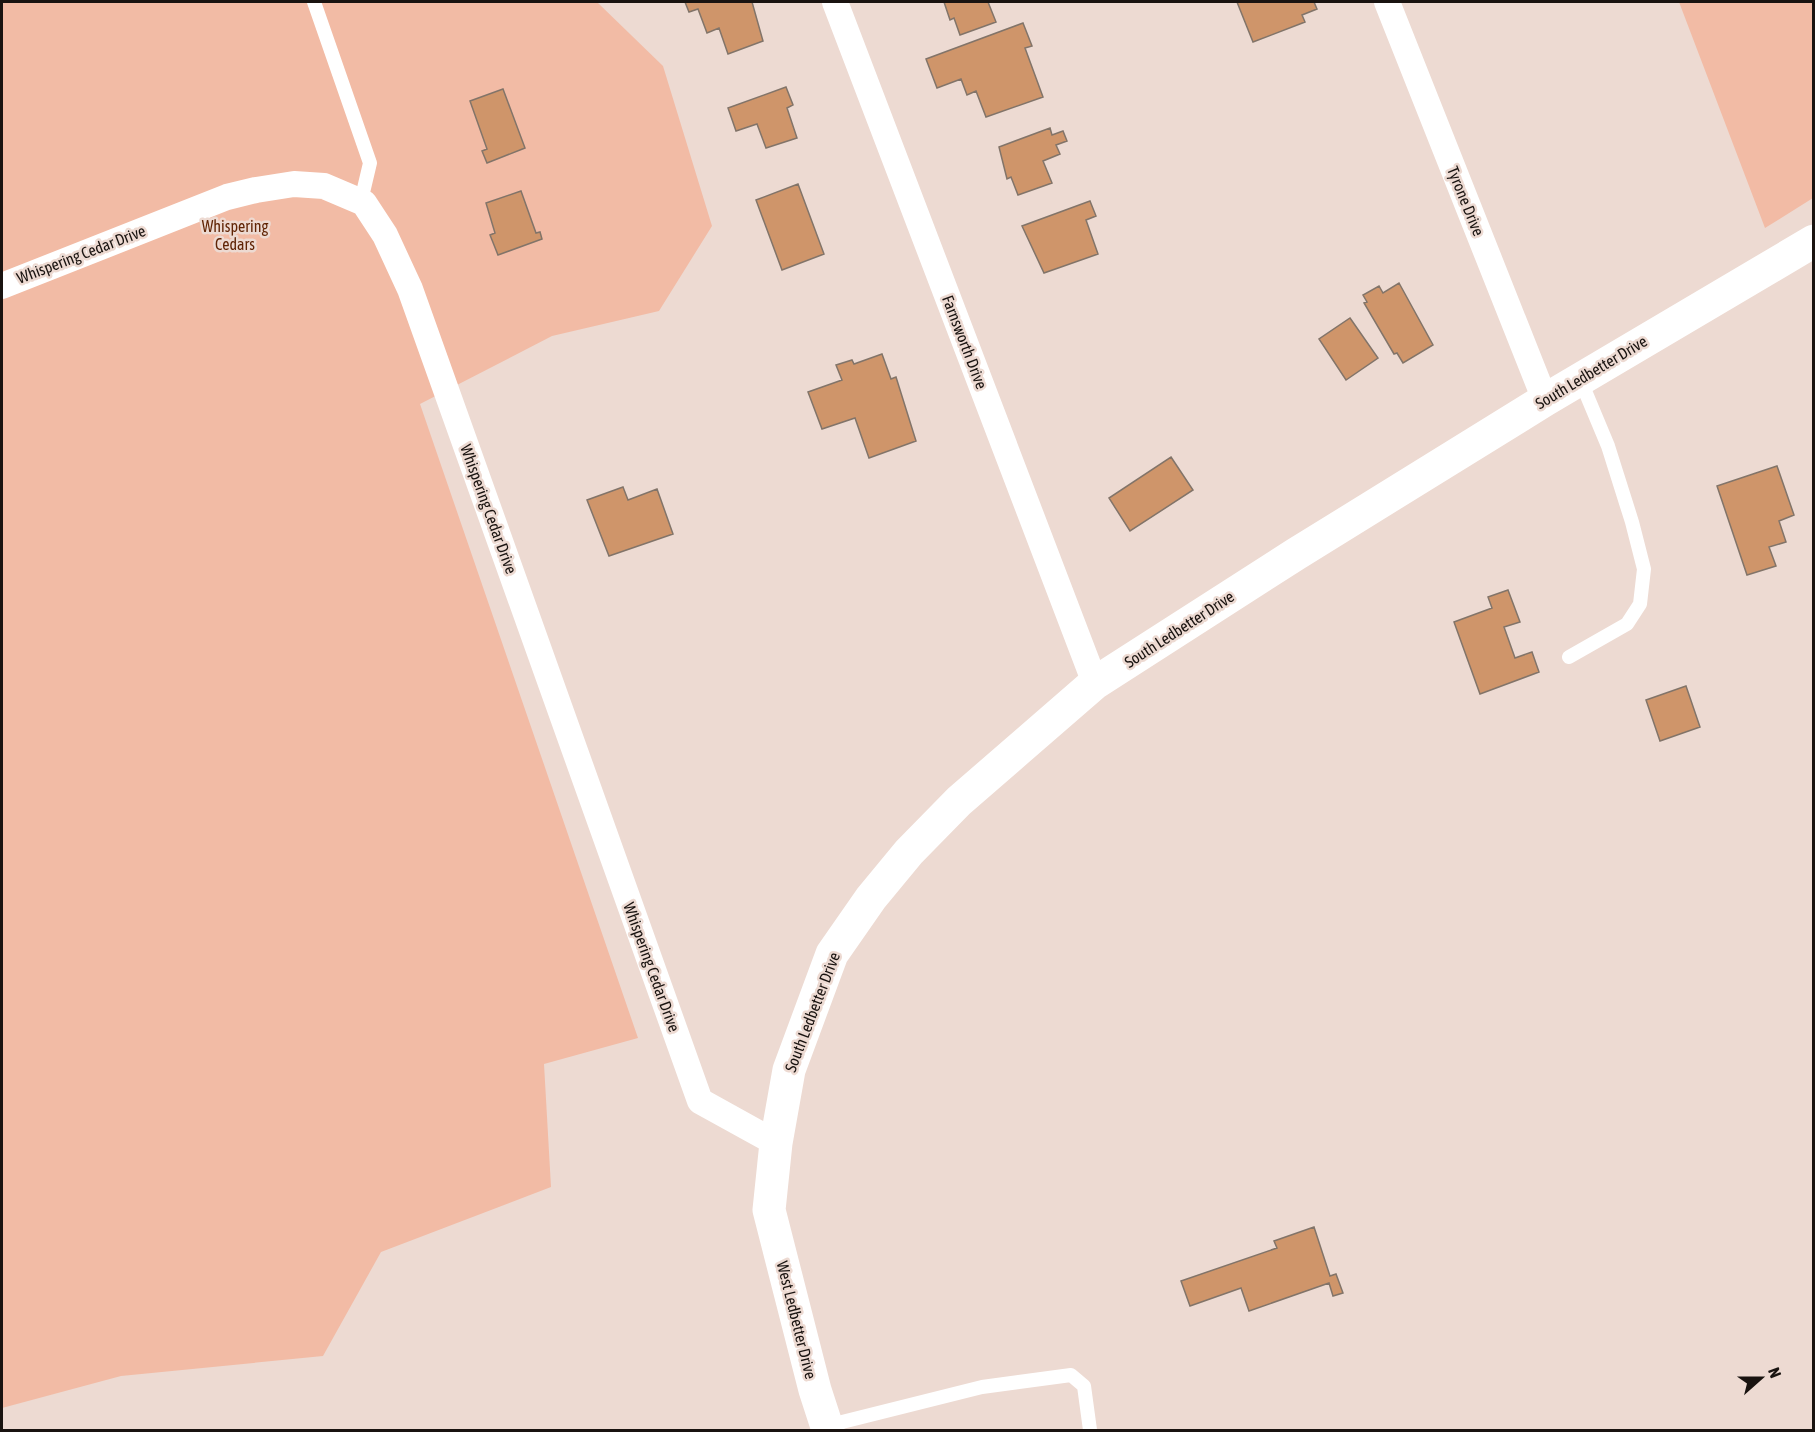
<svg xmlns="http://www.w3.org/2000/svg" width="1815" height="1432" viewBox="0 0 1815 1432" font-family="'Asap Condensed',sans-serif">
	<rect width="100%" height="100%" fill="#eddad2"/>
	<path fill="#f2bba5" d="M 2,2 L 597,2 L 663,66 L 712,226 L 659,311 L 552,336 L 420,404 L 638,1038 L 544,1064 L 551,1187 L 381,1252 L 323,1356 L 121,1376 L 2,1408 Z
		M 1679,2 L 1813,2 L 1813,198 L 1765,228 Z"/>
	<path fill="#cf956a" stroke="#827469" stroke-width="1.5" d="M 685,2 L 752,2 L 763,41 L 728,54 L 719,28 L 707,33 L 698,9 L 689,12 Z
		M 944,2 L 988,2 L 996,22 L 960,35 L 954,18 L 950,20 Z
		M 1237,2 L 1314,2 L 1317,9 L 1302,15 L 1305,22 L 1253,42 Z
		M 1023,23 L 1032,46 L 1025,48 L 1043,97 L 986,117 L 976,91 L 967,95 L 961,79 L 937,88 L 926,59 Z
		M 786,87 L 793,105 L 787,108 L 797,138 L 766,148 L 757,124 L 736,131 L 728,108 Z
		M 503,89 L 525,148 L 487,163 L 482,151 L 487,149 L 470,101 Z
		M 1050,128 L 1052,135 L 1063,131 L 1067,141 L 1056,145 L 1060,154 L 1043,161 L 1052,183 L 1018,195 L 1011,177 L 1007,179 L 999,147 Z
		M 798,184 L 824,254 L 782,270 L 756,200 Z
		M 521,191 L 536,233 L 540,232 L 542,239 L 498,255 L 490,235 L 495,233 L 486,203 Z
		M 1090,201 L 1096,216 L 1086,220 L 1098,254 L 1044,273 L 1022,226 Z
		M 1399,283 L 1433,345 L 1403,363 L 1397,353 L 1394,354 L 1364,303 L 1367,302 L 1363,295 L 1379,286 L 1383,293 Z
		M 1350,318 L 1378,358 L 1346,380 L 1319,339 Z
		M 882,354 L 891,379 L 896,377 L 916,441 L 869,458 L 855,418 L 822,429 L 808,392 L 842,380 L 836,365 L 852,360 L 854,364 Z
		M 1171,457 L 1193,490 L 1130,531 L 1109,498 Z
		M 1777,466 L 1794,515 L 1779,521 L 1786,542 L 1769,547 L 1776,566 L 1747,575 L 1717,486 Z
		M 623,487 L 628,500 L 657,489 L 673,534 L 609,556 L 587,500 Z
		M 1508,590 L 1520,622 L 1504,627 L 1515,658 L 1532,652 L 1539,672 L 1480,694 L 1454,622 L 1492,608 L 1488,597 Z
		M 1686,686 L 1700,727 L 1660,741 L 1646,700 Z
		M 1314,1227 L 1330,1276 L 1336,1274 L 1343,1293 L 1333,1296 L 1329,1283 L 1249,1311 L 1241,1288 L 1190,1306 L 1181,1281 L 1277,1248 L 1274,1241 Z"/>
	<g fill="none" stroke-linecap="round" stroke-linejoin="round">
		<path stroke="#fff" stroke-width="14" d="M 314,2 L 370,163 L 361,201
			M 1569,657 L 1627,624 L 1640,604 L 1644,569 L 1632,522 L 1608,446 L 1580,379
			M 826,1426 L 982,1387 L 1071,1375 L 1084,1386 L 1090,1430"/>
		<path stroke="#fff" stroke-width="26" d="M 835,2 L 1095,683
			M 1387,2 L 1545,400
			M 2,286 L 227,197 L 256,190 L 294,184 L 324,186 L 364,203 L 385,235 L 410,289 L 700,1101 L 776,1143"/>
		<path stroke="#fff" stroke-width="33" d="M 828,1430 L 815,1390 L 769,1210 L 776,1143 L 789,1070 L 832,954 L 871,898 L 909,852 L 959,801 L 1095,683 L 1296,554 L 1545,400 L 1814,241"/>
	</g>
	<g text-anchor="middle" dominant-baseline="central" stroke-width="5" stroke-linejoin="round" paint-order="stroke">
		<g font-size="16" fill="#191310" stroke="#eddad2">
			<text transform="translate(1466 201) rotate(68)">Tyrone Drive</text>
			<text transform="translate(81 254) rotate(-21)">Whispering Cedar Drive</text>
			<text transform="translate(965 342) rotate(69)">Farnsworth Drive</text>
			<text transform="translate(1591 372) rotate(-31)">South Ledbetter Drive</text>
			<text transform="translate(489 509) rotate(70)">Whispering Cedar Drive</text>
			<text transform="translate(1179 629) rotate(-33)">South Ledbetter Drive</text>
			<text transform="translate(652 967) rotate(70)">Whispering Cedar Drive</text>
			<text transform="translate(812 1012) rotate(-69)">South Ledbetter Drive</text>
			<text transform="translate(797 1320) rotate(76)">West Ledbetter Drive</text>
		</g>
		<g font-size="16" fill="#602405" stroke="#eddad2">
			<text x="235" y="226">Whispering<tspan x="235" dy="18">Cedars</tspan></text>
		</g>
	</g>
	<rect width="1815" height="1432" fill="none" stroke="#191310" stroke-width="6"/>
	<g transform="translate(1761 1378) rotate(69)" stroke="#eddad2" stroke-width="4.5" paint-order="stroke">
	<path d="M0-4.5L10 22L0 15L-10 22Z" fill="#191310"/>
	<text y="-9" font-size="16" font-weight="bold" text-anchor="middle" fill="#191310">N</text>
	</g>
</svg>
